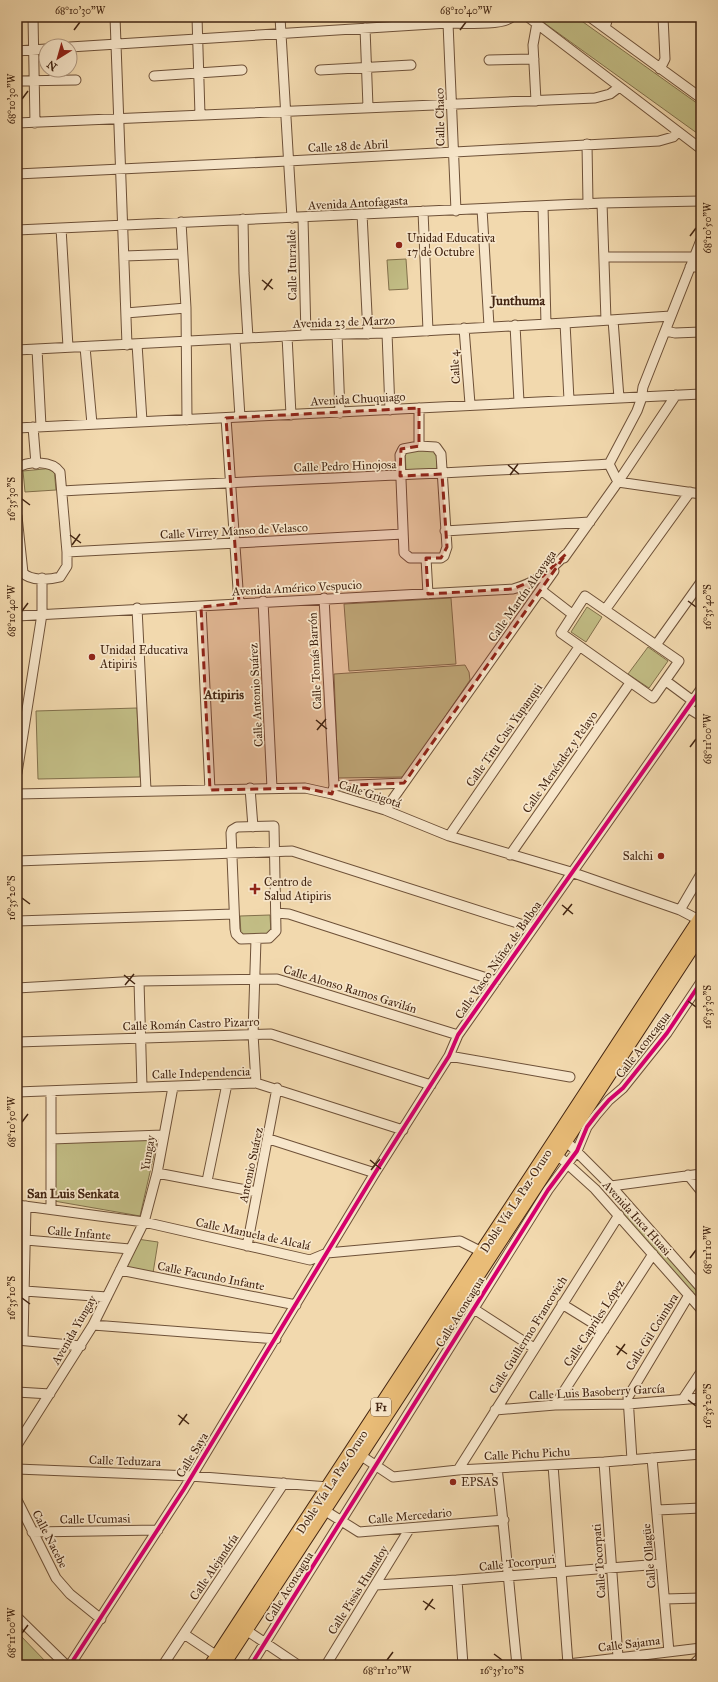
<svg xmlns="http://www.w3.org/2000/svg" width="718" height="1682" viewBox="0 0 718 1682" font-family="'IM FELL Great Primer',serif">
	<rect width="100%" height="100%" fill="#f2d9ae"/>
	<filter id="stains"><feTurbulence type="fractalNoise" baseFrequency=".005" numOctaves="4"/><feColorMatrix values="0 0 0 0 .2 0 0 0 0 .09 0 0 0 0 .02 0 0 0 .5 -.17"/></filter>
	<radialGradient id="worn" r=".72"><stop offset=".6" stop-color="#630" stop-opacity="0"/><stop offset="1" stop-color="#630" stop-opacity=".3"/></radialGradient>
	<path fill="#c2bd85" stroke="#82704b" d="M 536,17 L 576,17 L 701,106 L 701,136 Z
		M 406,259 L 408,289 L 389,290 L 387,260 Z
		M 436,449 L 437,470 L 406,471 L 405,451 Z
		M 54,468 L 56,490 L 25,492 L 23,471 Z
		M 451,598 L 456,664 L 349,671 L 344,604 Z
		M 587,607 L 602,617 L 586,642 L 571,632 Z
		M 648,647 L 668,661 L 649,688 L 628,674 Z
		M 465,665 L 469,672 L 470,680 L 404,777 L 338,778 L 334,674 Z
		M 137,708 L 140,777 L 38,779 L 36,711 Z
		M 270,915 L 271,934 L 241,935 L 240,916 Z
		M 158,1137 L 140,1216 L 54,1201 L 54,1142 Z
		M 622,1208 L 625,1208 L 701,1295 L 701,1304 L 621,1211 Z
		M 137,1239 L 158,1242 L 153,1273 L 123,1266 Z
		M 17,1632 L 49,1665 L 17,1665 Z"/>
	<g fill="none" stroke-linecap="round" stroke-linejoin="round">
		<defs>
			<path id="minor" d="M 33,17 L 35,123
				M 115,17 L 127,345
				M 197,17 L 200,115
				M 280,17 L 292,218
				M 528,17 L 701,149
				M 590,17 L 701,98
				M 448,23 L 456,211
				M 365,28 L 368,107
				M 605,28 L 608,17
				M 70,47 L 448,23 C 462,23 502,26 512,17
				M 17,51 L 46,49
				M 489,60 L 534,59
				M 660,69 L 665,59 L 663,17
				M 320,70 L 411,65
				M 154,76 L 242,70
				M 17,81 L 76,80
				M 536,101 L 533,45 L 537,23
				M 17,123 L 595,98 L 610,94 L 618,88
				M 587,144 L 588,204
				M 17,174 L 288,161 L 659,141 L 673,137 L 678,132
				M 602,203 L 606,320
				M 543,206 L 546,324
				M 482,209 L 489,326
				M 423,211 L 428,331
				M 362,214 L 368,334
				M 303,218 L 306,335
				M 243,219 L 244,273 L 248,338
				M 181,222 L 186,308 L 187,420
				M 61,228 L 68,347
				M 17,230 L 602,203 L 701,201
				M 124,256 L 182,254
				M 605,257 L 694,257
				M 690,267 L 701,267
				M 126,313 L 186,308
				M 613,320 L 619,398
				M 565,323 L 569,400
				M 515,325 L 519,402
				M 464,328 L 470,404
				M 666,331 L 675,333 L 701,332
				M 387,333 L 390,410
				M 337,334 L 340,413
				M 287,336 L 291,415
				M 235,340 L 240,417
				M 137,344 L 142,421
				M 85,347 L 92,424
				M 37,349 L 41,426
				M 17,350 L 306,335 L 387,333 L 565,323 L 671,316
				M 226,418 L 239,603
				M 33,427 L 36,464
				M 17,428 L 701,394
				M 419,446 L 436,447 L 441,454 L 447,547 L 444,556 L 441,558 L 410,558 L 404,553 L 400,455 L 403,449 Z
				M 419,446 L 419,408
				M 609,464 L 637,411 L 641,400 L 643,387 L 701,240
				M 17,468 C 28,461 52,460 60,472 L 67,552 L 67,566 L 60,577 C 49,580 31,581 23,573 L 17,516
				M 62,491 C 244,481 427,475 609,464 L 618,482 L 701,494
				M 445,531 L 590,522
				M 67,552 L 403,534
				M 426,558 L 428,594
				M 564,558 L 618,482 L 676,395
				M 541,590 L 572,614
				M 585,596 L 679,661 L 653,698 L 561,633 Z
				M 324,598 L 334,786 L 332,794
				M 263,601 L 272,788
				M 201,607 L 210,790
				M 137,608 L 146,790
				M 605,610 L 690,492
				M 17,616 L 513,589 C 536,583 550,571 566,554
				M 656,645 L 701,582
				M 666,681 L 693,701
				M 688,708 L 701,716
				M 17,773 L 42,614 L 42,578
				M 334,786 L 404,783
				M 250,788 L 253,827
				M 17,794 L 305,788 L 332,794 L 385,810 L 449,836 L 571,872 L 680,910 L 699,920
				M 385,810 L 554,571
				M 274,826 L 276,931 L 269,938 L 241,939 L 236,934 L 235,929 L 231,833 L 232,830 L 237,827 Z
				M 449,836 L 579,647
				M 510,855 L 630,683
				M 17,861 L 292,851 L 533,928
				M 680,910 L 701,874
				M 276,913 L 289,914 L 496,981
				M 17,921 L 234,914
				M 139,981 L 142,1087
				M 17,988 L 139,981 L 277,979 L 458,1035
				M 17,1042 L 271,1034 L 431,1085
				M 449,1056 L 570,1077
				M 256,1083 L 253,1034 L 256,939
				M 17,1092 L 256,1083 L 403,1130
				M 51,1139 L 163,1135
				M 269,1139 L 375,1173
				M 566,1141 L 611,1186 L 701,1288
				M 553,1151 L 595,1189 L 701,1309
				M 157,1173 L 257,1192
				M 688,1175 L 701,1191
				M 207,1181 L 227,1084
				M 611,1186 L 701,1174
				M 17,1205 L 144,1222 L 310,1260 L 327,1253 L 460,1241 L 482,1252
				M 51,1209 L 51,1091
				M 26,1240 L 130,1249
				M 247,1246 L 277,1088
				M 120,1270 L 296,1305
				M 25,1291 L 107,1297
				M 562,1304 L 604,1330
				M 474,1309 L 534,1348
				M 93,1325 L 276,1339
				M 17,1340 L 81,1346
				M 23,1340 L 26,1206
				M 17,1392 L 50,1394
				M 683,1399 L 701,1372
				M 555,1405 L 653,1254
				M 495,1410 L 555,1405 L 628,1404 L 701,1398
				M 17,1445 L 93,1325 L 144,1222 L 157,1173 L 173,1087
				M 360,1455 L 393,1477 L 458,1470 L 604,1462 L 701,1454
				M 652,1458 L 669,1652
				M 632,1460 L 628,1397 L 689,1295
				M 604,1462 L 618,1657 L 615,1665
				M 553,1465 L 568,1664
				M 497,1468 C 505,1533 510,1599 517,1665
				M 17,1469 L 191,1476 L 328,1487
				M 458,1470 L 619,1215
				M 17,1500 L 56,1578 L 70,1594 L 101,1619
				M 324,1510 L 359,1532 L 504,1520
				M 657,1510 L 701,1508
				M 32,1532 L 158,1530
				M 457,1580 L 463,1665
				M 376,1585 L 457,1580 L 661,1564
				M 665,1599 L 701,1598
				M 17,1617 L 66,1665
				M 246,1630 L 298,1665
				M 184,1634 L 217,1656
				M 70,1665 L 184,1489 L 375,1173 L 449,1056 L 458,1035 L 701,689
				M 163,1665 L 284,1483
				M 251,1665 L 548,1190 L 577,1151 L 587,1127 L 597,1114 L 609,1100 L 623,1088 L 667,1033 L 701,982
				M 326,1665 L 410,1528
				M 560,1665 L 701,1648
				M 693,1665 L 701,1657"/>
			<path id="highway" d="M 211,1665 L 701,917
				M 223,1665 L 701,934"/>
		</defs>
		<use href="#minor" stroke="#6e5138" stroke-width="11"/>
		<use href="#highway" stroke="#422411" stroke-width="15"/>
		<use href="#minor" stroke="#f7e6ca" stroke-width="9"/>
		<use href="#highway" stroke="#e9bc77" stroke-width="13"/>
		<defs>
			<path id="cycleway" d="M 70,1665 L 184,1489 L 375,1173 L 449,1056 L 458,1035 L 701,689
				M 251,1665 L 548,1190 L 577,1151 L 587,1127 L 597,1114 L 609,1100 L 623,1088 L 667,1033 L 701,982"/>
		</defs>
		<use href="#cycleway" stroke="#f7e6ca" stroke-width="6"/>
		<use href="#cycleway" stroke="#d6006c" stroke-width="4"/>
	</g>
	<path fill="#8f2418" fill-opacity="0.2" stroke="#8f2418" stroke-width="3" stroke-dasharray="8 5" stroke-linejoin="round" d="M 419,408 L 419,446 L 401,449 L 400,476 L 442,474 L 447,547 L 441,558 L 426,558 L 428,594 L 513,589 L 543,576 L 566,554 L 404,783 L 334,786 L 332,794 L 305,788 L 210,790 L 201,607 L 239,603 L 226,418 Z"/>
	<path fill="none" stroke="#422411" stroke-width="1.5" d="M 74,30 L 80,22M 460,30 L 466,22M 22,99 L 28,91M 690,236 L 696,228M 262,280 L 273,289M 264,290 L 272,279M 508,465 L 519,474M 510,475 L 518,464M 22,499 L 30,505M 70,535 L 81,543M 72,545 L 80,534M 688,601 L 696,607M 22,611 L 28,603M 316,720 L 327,729M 317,730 L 326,719M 690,747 L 696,739M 22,898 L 30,904M 562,905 L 573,914M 563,915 L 572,904M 124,975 L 135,984M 125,985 L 134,974M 688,1001 L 696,1007M 22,1122 L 28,1114M 370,1160 L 381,1169M 371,1170 L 380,1159M 690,1258 L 696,1250M 22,1298 L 30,1304M 616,1346 L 627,1354M 617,1355 L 625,1344M 688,1400 L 696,1406M 178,1415 L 189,1424M 179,1425 L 187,1414M 423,1601 L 435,1609M 425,1610 L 433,1599M 22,1633 L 28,1625M 494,1654 L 502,1660M 387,1660 L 393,1652"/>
	<g fill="#8f2418" stroke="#f7e6ca" stroke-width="1.5">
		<circle cx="399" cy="245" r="4"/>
		<circle cx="92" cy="657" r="4"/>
		<circle cx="661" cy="856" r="4"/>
		<path d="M253 883h4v4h4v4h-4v4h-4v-4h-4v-4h4z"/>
		<circle cx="453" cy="1482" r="4"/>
	</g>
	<g text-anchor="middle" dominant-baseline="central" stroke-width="3.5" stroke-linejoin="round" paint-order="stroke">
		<rect fill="#f7e6ca" stroke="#785e48" stroke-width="1" x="371" y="1398" width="20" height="18" rx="3"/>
		<g font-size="11" font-weight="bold" fill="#422411">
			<text x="381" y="1407">F1</text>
		</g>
		<g font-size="12" fill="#422411" stroke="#f7e6ca">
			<text transform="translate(440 117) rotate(-91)">Calle Chaco</text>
			<text transform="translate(348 146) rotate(-3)">Calle 28 de Abril</text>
			<text transform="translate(358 203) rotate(-3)">Avenida Antofagasta</text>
			<text transform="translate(292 265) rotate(-91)">Calle Iturralde</text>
			<text transform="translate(344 322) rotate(-2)">Avenida 23 de Marzo</text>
			<text transform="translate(455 367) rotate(-94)">Calle 4</text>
			<text transform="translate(358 399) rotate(-3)">Avenida Chuquiago</text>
			<text transform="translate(345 466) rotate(-2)">Calle Pedro Hinojosa</text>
			<text transform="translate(234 531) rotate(-3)">Calle Virrey Manso de Velasco</text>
			<text transform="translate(297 588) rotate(-3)">Avenida Américo Vespucio</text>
			<text transform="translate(522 596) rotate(-55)">Calle Martín Alcayaga</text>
			<text transform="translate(315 661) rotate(-93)">Calle Tomás Barrón</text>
			<text transform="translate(256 695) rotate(-93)">Calle Antonio Suárez</text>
			<text transform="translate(504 735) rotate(-55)">Calle Titu Cusi Yupanqui</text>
			<text transform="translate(560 762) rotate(-55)">Calle Menéndez y Pelayo</text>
			<text transform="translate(370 794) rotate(18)">Calle Grigotá</text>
			<text transform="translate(498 960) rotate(-55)">Calle Vasco Núñez de Balboa</text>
			<text transform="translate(350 989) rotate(17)">Calle Alonso Ramos Gavilán</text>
			<text transform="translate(191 1024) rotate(-2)">Calle Román Castro Pizarro</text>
			<text transform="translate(643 1045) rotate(-52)">Calle Aconcagua</text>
			<text transform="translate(201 1073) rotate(-2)">Calle Independencia</text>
			<text transform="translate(148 1153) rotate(-80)">Yungay</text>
			<text transform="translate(251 1165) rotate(-78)">Antonio Suárez</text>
			<text transform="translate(516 1201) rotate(-57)">Doble Vía La Paz-Oruro</text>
			<text transform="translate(637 1218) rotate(48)">Avenida Inca Huasi</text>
			<text transform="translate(79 1233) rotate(5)">Calle Infante</text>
			<text transform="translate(253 1234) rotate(12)">Calle Manuela de Alcalá</text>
			<text transform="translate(211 1276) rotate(11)">Calle Facundo Infante</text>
			<text transform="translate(460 1312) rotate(-58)">Calle Aconcagua</text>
			<text transform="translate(594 1323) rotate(-57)">Calle Capriles López</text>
			<text transform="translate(74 1330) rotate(-60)">Avenida Yungay</text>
			<text transform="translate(652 1332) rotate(-58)">Calle Gil Coimbra</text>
			<text transform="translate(528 1335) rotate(-58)">Calle Guillermo Francovich</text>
			<text transform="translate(597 1392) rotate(-3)">Calle Luis Basoberry García</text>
			<text transform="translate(527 1454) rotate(-3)">Calle Pichu Pichu</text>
			<text transform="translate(192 1455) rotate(-59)">Calle Saya</text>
			<text transform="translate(125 1461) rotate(2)">Calle Teduzara</text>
			<text transform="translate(332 1482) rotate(-57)">Doble Vía La Paz-Oruro</text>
			<text transform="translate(410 1516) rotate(-5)">Calle Mercedario</text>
			<text transform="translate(95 1519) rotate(-1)">Calle Ucumasi</text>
			<text transform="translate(50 1539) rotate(63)">Calle Nacebe</text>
			<text transform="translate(649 1556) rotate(-95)">Calle Ollagüe</text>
			<text transform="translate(599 1561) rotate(-94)">Calle Tocorpati</text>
			<text transform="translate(517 1563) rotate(-6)">Calle Tocorpuri</text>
			<text transform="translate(214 1567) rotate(-56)">Calle Alejandría</text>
			<text transform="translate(289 1587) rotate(-58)">Calle Aconcagua</text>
			<text transform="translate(358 1590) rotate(-58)">Calle Pissis Huandoy</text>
			<text transform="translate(629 1644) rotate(-7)">Calle Sajama</text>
		</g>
		<g font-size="12" fill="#422411" stroke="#f7e6ca" text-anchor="start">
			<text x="407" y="238">Unidad Educativa<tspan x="407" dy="14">17 de Octubre</tspan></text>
			<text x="100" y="650">Unidad Educativa<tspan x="100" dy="14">Atipiris</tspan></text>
			<text x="653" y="856" text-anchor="end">Salchi</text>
			<text x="264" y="882">Centro de<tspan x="264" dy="14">Salud Atipiris</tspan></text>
			<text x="461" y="1482">EPSAS</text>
		</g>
		<g font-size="13" font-weight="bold" fill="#422411" stroke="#f7e6ca">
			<text x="518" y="301">Junthuma</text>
			<text x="224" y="695">Atipiris</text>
			<text x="73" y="1194">San Luis Senkata</text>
		</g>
	</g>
	<rect width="718" height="1682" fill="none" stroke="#f2d9ae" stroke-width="44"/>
	<g transform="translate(58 58) rotate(217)"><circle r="19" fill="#f7e6ca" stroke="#af9880"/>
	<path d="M0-3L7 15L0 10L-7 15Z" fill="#8f2418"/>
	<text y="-6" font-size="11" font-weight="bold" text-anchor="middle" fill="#422411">N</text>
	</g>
	<rect x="22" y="22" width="674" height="1638" fill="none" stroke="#422411" stroke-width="1.5"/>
	<g font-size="10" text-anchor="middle" fill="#422411">
		<text x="80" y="14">68°10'30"W</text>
		<text x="466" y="14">68°10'40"W</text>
		<text transform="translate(11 99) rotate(-90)" y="4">68°10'30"W</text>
		<text transform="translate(707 228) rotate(-90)" y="4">68°10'50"W</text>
		<text transform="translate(11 499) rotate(-90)" y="4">16°35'30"S</text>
		<text transform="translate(707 607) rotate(-90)" y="4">16°35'40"S</text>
		<text transform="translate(11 611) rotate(-90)" y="4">68°10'40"W</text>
		<text transform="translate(707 739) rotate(-90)" y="4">68°11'00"W</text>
		<text transform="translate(11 898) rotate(-90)" y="4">16°35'20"S</text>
		<text transform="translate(707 1007) rotate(-90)" y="4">16°35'30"S</text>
		<text transform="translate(11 1122) rotate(-90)" y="4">68°10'50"W</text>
		<text transform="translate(707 1250) rotate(-90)" y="4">68°11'10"W</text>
		<text transform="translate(11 1298) rotate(-90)" y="4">16°35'10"S</text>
		<text transform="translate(707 1406) rotate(-90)" y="4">16°35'20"S</text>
		<text transform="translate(11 1633) rotate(-90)" y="4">68°11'00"W</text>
		<text x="387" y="1674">68°11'10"W</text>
		<text x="502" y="1674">16°35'10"S</text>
	</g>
	<rect width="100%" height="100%" filter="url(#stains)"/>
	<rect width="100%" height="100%" fill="url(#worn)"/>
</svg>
